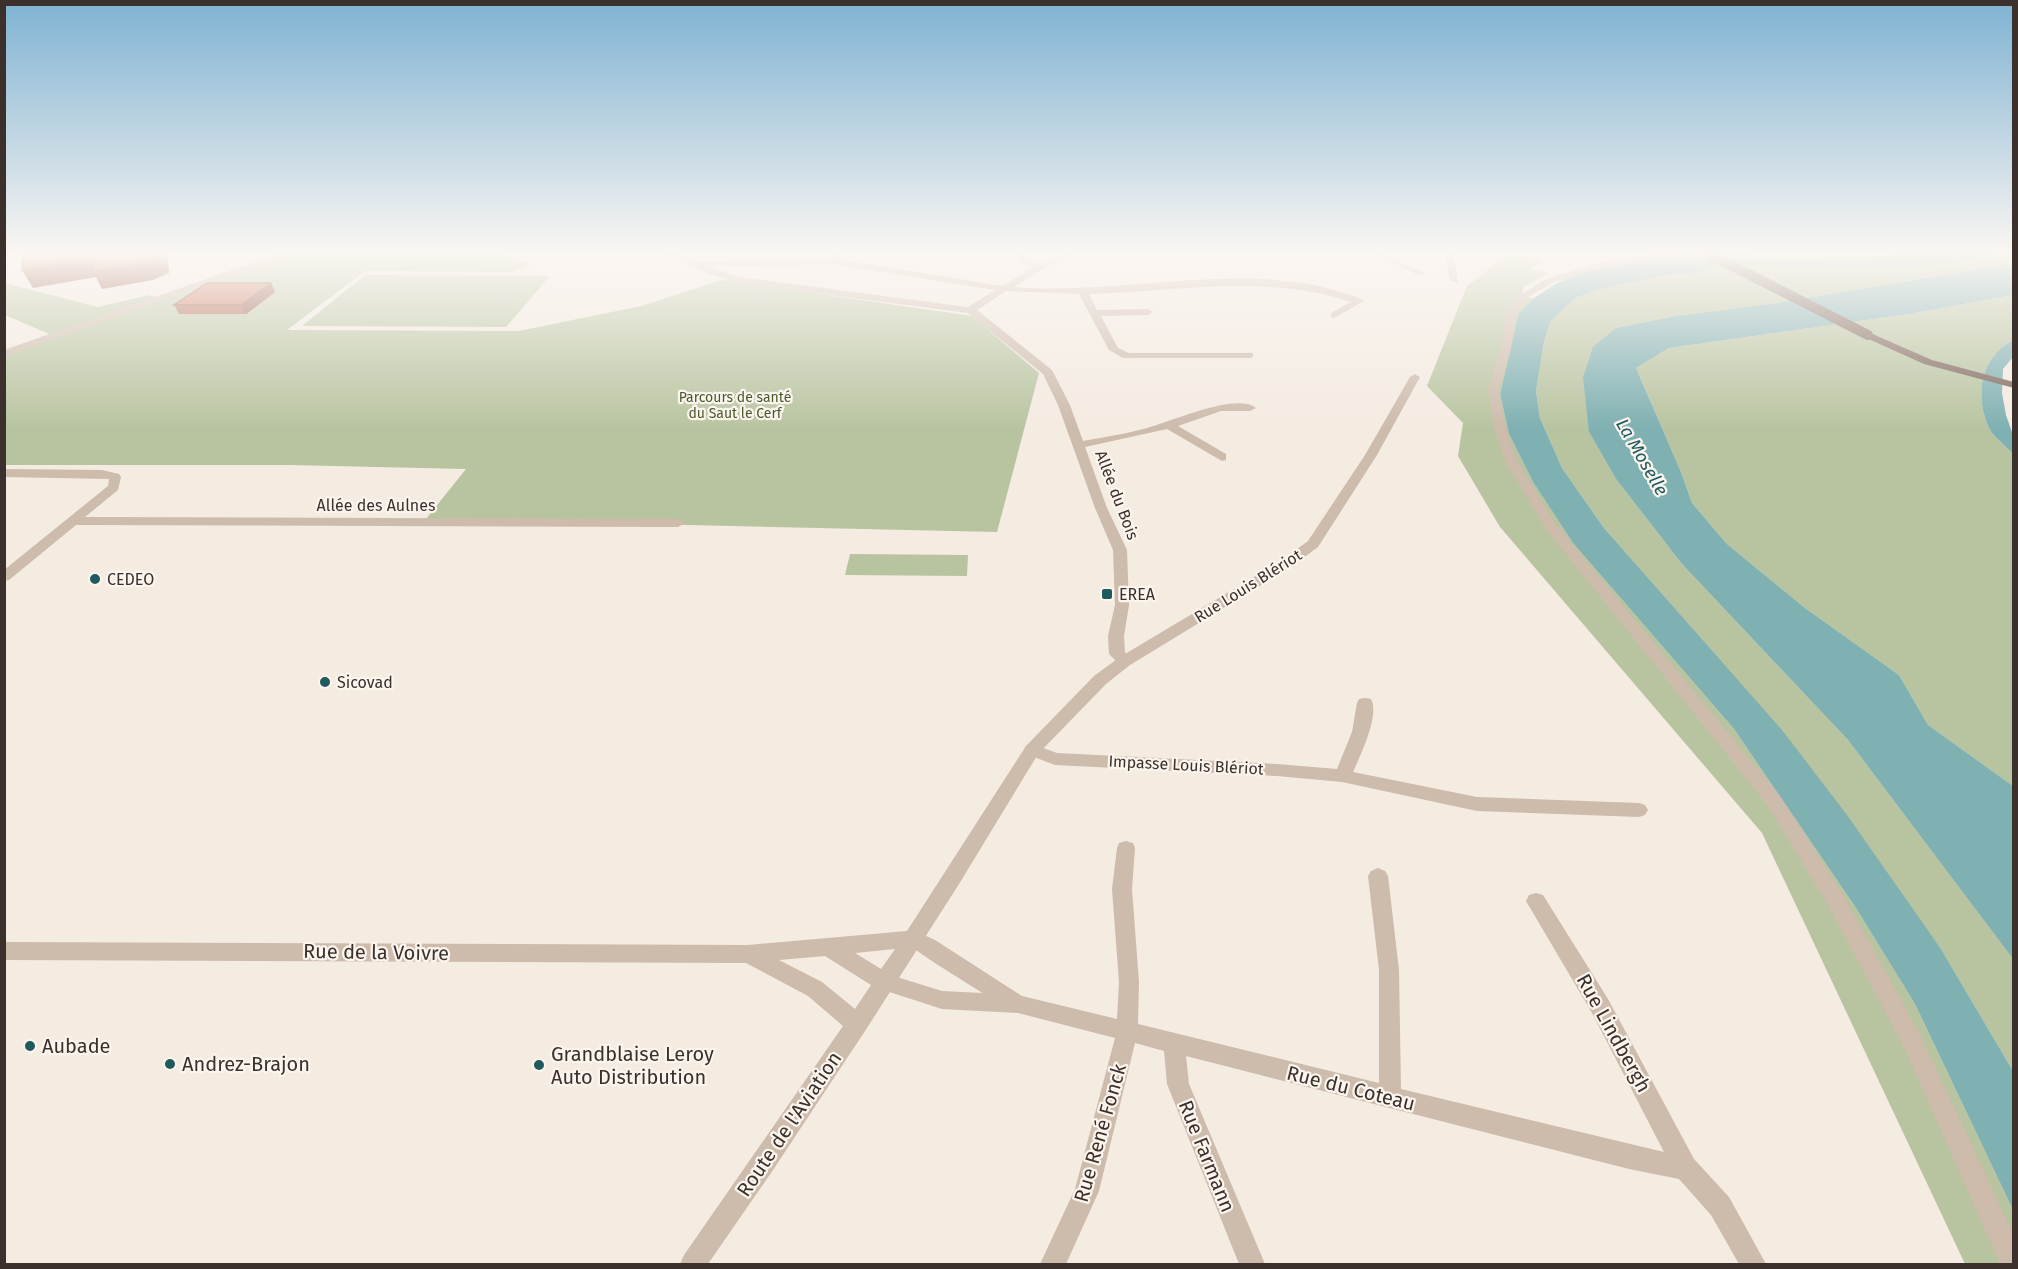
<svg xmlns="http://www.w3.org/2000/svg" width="2018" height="1269" viewBox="0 0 2018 1269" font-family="'Fira Sans',sans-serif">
	<rect width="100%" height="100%" fill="#f4ebe1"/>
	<path fill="#b8c4a0" d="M 293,251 L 497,251 L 531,264 L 511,272 L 365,271 L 287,330 L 519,331 L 641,306 L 722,280 L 972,316 L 1039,373 L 997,532 L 426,519 L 466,469 L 289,465 L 5,465 L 5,355 L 54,336 L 5,315 L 4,283 L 98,307 L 149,295 L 161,299 Z
		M 2005,251 L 2013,251 L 2013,263 L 1776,303 L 1675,316 L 1616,328 L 1589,432 L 1616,479 L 1682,564 L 1848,740 L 2013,959 L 2013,1071 L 1941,949 L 1782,731 L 1604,528 L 1562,468 L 1540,418 L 1536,391 L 1544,342 L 1550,322 L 1575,298 L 1597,290 L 1659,276 L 1700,272 L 1719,264 L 1813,268 L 1911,267 L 1968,261 Z
		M 1511,255 L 1544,260 L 1530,269 L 1548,273 L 1524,287 L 1521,297 L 1534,298 L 1520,312 L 1500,394 L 1509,434 L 1533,482 L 1573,543 L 1734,729 L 1856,908 L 1915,1004 L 2013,1210 L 2013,1264 L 1965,1264 L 1762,833 L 1500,527 L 1458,456 L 1463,423 L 1427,386 L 1467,286 L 1495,264 Z
		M 365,275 L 550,276 L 506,327 L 302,326 Z
		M 2013,295 L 2013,340 C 1982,356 1974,393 1988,426 C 1992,436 2006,446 2013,454 L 2013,786 L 1928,725 L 1899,675 L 1805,608 L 1727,544 L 1692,503 L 1681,472 L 1636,368 L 1669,348 L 1909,314 Z
		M 850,554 L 968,555 L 967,576 L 845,575 Z"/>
	<path fill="#7fb0b2" d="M 1926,251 L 2005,251 L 1968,261 L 1911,267 L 1813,268 L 1719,264 L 1700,272 L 1659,276 L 1597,290 L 1575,298 L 1550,322 L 1544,342 L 1536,391 L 1540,418 L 1562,468 L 1604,528 L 1782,730 L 1847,815 L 1941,949 L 2013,1071 L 2013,1210 L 1915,1004 L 1856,908 L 1734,729 L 1573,543 L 1533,482 L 1509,434 L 1500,394 L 1519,313 L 1534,298 L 1557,283 L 1586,271 L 1652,259 L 1823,258 L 1887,256 Z
		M 2013,263 L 2013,295 L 1909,314 L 1669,348 L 1636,368 L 1681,472 L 1692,503 L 1727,544 L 1805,608 L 1899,675 L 1928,725 L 2013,786 L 2013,959 L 1848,740 L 1682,564 L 1616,479 L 1589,432 L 1583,377 L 1593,347 L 1616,328 L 1675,316 L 1776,303 Z
		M 2013,340 L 2013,357 L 2003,369 L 2002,393 L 2006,415 L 2013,435 L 2013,454 C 2006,446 1992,436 1988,426 C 1974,393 1982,356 2013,340 Z"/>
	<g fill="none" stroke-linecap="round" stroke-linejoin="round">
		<path fill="#cdbbac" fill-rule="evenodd" d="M 658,251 L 670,251 L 696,262 L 833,259 L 836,251 L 844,251 L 841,260 L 1003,286 L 1033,267 L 1025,265 L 1011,251 L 1020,251 L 1031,261 L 1040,264 L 1070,251 L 1082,251 L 1037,272 L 1014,287 C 1116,296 1241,261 1338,291 C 1347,294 1357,296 1364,301 L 1334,318 L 1331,317 L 1331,313 L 1351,302 C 1265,273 1177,292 1089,294 L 1097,310 L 1148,309 L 1153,312 L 1148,315 L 1101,316 L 1118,348 L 1129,353 L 1253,353 L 1253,357 L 1249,358 L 1123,358 L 1109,350 L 1079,294 L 1006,291 L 977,310 L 1052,370 L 1070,405 L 1083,441 C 1104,437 1126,434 1147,428 C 1171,422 1236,392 1256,408 L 1250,411 L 1221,411 L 1178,426 L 1226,454 L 1226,460 L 1222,461 L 1167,429 L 1085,447 L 1107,508 L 1127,550 L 1129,605 L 1124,636 L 1125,652 L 1133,661 L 1125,666 L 1120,665 L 1109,654 L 1108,636 L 1115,605 L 1113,550 L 1095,508 L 1058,405 L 1043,374 L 968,313 L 738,283 L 712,275 ZM 836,265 L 995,290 L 968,307 L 739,277 L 707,266 Z
			M 1445,251 L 1453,251 L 1458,283 L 1450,281 Z
			M 1729,251 L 1765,253 L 1727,261 L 1653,261 L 1602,267 L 1552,283 L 1529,297 L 1516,312 L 1511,349 L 1498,391 L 1506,428 L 1517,461 L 1556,524 L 1780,796 L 1839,888 L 1920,1034 L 2014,1236 L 2014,1264 L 2000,1264 L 1904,1047 L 1825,900 L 1768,806 L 1546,529 L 1505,461 L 1494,428 L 1488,391 L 1501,349 L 1506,311 L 1523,293 L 1546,279 L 1601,262 L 1653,255 L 1738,254 Z
			M 4,469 L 102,470 L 119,474 L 121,477 L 118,490 L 85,517 L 678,519 L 685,523 L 678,527 L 76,525 L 9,580 L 4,581 L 4,570 L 108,486 L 109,479 L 4,477 Z
			M 1365,698 L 1371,699 C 1380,715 1360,756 1353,772 L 1477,797 L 1639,803 L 1645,805 L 1648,810 L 1645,815 L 1639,817 L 1477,811 L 1342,782 L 1277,776 L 1055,765 L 1026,754 L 1024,750 L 1026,746 L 1032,744 L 1057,753 L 1277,764 L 1337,769 L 1352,732 L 1357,703 L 1359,699 Z
			M 1126,841 L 1133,843 L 1135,848 L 1132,889 L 1139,982 L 1138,1024 L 1379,1083 L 1379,970 L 1368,876 L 1371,871 L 1378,868 L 1385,871 L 1388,876 L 1399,970 L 1401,1089 L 1664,1152 L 1592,1013 L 1526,901 L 1529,895 L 1536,893 L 1543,895 L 1608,999 L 1694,1159 L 1729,1197 L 1766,1264 L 1739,1264 L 1711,1215 L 1679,1179 L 1629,1169 L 1186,1056 L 1189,1084 L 1265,1264 L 1239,1264 L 1167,1084 L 1164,1051 L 1135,1043 L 1099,1191 L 1066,1264 L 1040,1264 L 1075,1189 L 1115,1038 L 1018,1013 L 942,1009 L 877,988 L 874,982 L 877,976 L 884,973 L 942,991 L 983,993 C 970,985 906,946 903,939 L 906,933 L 913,930 L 935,940 L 1022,996 L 1117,1019 L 1119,982 L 1112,889 L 1117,848 L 1119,843 Z"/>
		<path fill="#cdbbac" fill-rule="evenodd" d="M 286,251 L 299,251 L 4,357 L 4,350 Z
			M 1364,251 L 1376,251 L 1425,273 L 1418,275 Z
			M 1415,374 L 1420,377 L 1377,455 L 1318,547 L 1291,567 L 1130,665 L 1106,684 L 1038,754 L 959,884 L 865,1031 L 771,1173 L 708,1264 L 680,1264 L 684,1255 L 843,1026 L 808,996 L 746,963 L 4,960 L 4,942 L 748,945 L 907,931 L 1026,746 L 1094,676 L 1120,657 L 1281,561 L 1308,541 L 1365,455 L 1410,377 ZM 895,949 L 881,969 L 855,953 ZM 825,956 L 871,985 L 855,1009 L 822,982 L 779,960 Z"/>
		<path fill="#7d675c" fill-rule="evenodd" d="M 1868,332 L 1932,360 L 2014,382 L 2014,388 L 1924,364 L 1864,337 L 1863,335 Z"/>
		<path stroke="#7d675c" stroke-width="10" d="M 1709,254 L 1868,335"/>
	</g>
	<path fill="#ac5a40" d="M 271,283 L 275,292 L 246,314 L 179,314 L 174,305 Z"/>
	<path fill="#8c4a34" d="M 163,251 L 168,260 L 169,273 L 153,280 L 102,289 L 96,277 L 33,288 L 22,270 L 94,259 Z
		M 271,283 L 275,292 L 246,314 L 241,305 Z"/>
	<path fill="#c8694b" stroke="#8c4a34" stroke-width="1.5" d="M 34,251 L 160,251 L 161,256 L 144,263 L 93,272 L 94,259 L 22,270 L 23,254 Z
		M 207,283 L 271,283 L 241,305 L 174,305 Z"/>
	<linearGradient id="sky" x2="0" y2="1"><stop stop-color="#7eb2d2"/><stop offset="0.59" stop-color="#faf6f2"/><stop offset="1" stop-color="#faf6f2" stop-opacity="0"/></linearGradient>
	<rect width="2018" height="429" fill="url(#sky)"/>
	<g fill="#1f5a5e" stroke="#fbf5ee" stroke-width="2">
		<circle cx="95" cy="579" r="6"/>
		<rect x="1101" y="588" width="12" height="12" rx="3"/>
		<circle cx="325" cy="682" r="6"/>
		<circle cx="30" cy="1046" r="6"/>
		<circle cx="170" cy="1064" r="6"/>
		<circle cx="539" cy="1065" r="6"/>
	</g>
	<g text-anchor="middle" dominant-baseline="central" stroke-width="4.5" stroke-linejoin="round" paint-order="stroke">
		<g font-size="14" fill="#4a5a2e" stroke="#fbf5ee">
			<text x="735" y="397">Parcours de santé<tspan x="735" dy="16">du Saut le Cerf</tspan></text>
		</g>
		<g font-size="16" fill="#3b302b" stroke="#fbf5ee">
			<text transform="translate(1117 495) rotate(69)">Allée du Bois</text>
			<text x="376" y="505">Allée des Aulnes</text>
			<text transform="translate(1248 586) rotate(-32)">Rue Louis Blériot</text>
			<text transform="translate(1186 765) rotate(3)">Impasse Louis Blériot</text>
		</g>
		<g font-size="16" fill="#3b302b" stroke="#fbf5ee" text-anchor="start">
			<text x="107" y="579">CEDEO</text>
			<text x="1119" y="594">EREA</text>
			<text x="337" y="682">Sicovad</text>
		</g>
		<g font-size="18" font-style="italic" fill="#1f5a5e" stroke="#fbf5ee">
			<text transform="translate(1642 457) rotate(60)">La Moselle</text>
		</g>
		<g font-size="20" fill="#3b302b" stroke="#fbf5ee">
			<text transform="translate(376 952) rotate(1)">Rue de la Voivre</text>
			<text transform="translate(1614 1033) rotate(61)">Rue Lindbergh</text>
			<text transform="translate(1351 1088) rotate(14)">Rue du Coteau</text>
			<text transform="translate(789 1124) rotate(-56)">Route de l'Aviation</text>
			<text transform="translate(1100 1133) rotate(-74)">Rue René Fonck</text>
			<text transform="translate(1207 1156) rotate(68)">Rue Farmann</text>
		</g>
		<g font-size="20" fill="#3b302b" stroke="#fbf5ee" text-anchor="start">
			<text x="42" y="1046">Aubade</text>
			<text x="551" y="1054">Grandblaise Leroy<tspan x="551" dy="23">Auto Distribution</tspan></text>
			<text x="182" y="1064">Andrez-Brajon</text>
		</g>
	</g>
	<rect width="2018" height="1269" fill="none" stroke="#3b302b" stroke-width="12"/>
</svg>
